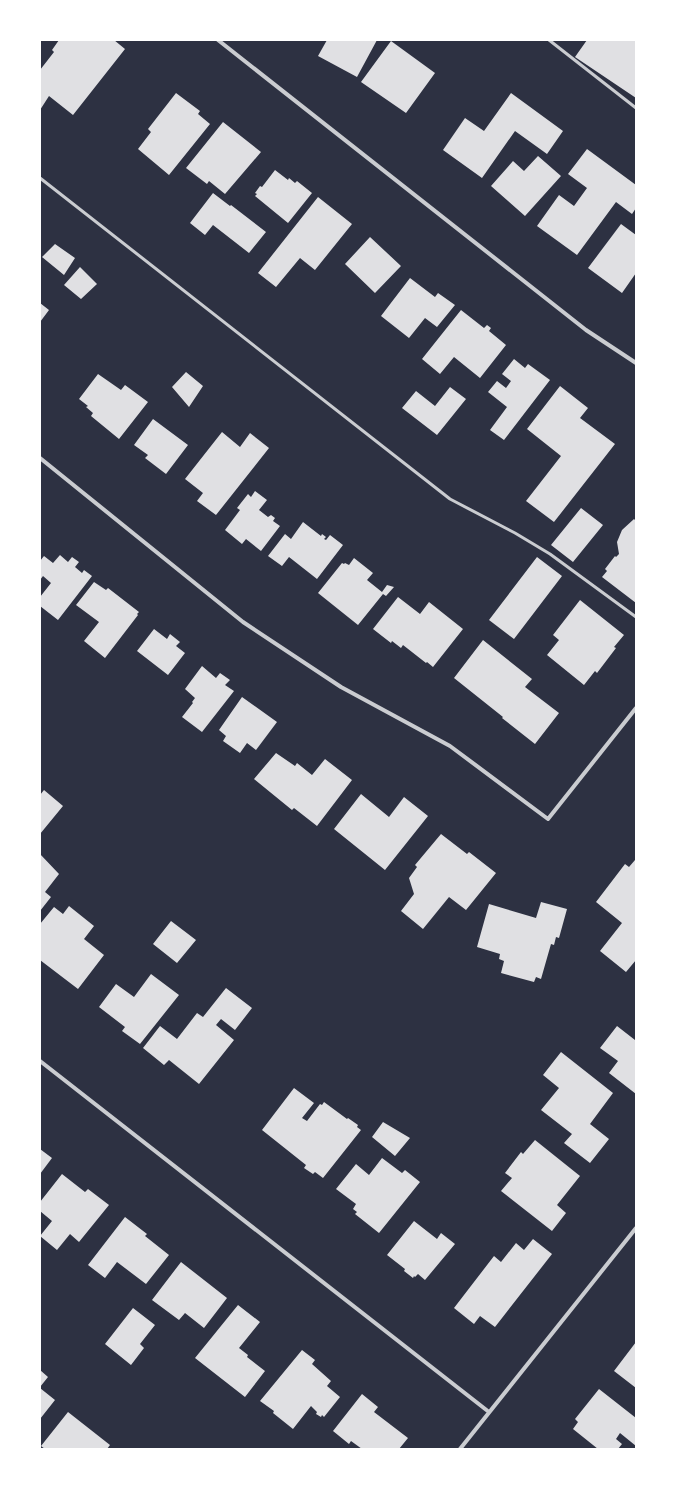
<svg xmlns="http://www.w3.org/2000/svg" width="676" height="1489" viewBox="0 0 676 1489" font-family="'Archivo Narrow',sans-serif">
	<rect width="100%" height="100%" fill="#2d3142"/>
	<path fill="#e0e0e3" d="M 59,40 L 114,40 L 125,49 L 73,115 L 49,96 L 40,110 L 40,70 L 54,52 L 52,50 Z
		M 327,40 L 377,40 L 357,77 L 318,56 Z
		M 587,40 L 636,40 L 636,98 L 575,57 Z
		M 391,41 L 435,73 L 406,113 L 361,82 Z
		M 176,93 L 200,111 L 198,114 L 210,124 L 169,175 L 138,149 L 151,132 L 148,129 Z
		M 511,93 L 563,131 L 547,154 L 515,131 L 482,178 L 443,150 L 465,118 L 484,131 Z
		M 223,122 L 261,152 L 225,194 L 209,181 L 207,184 L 186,168 Z
		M 587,149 L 636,185 L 636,208 L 632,214 L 616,202 L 577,255 L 537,226 L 559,195 L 574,206 L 587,188 L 568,174 Z
		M 538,156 L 561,176 L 525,216 L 491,186 L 513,161 L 524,171 Z
		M 275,170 L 288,180 L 289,178 L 295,183 L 297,181 L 312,193 L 288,223 L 255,196 L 257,194 L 255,193 L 260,186 L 262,187 Z
		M 213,193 L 230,206 L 231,205 L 266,232 L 249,253 L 213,225 L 205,235 L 190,223 Z
		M 318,197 L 352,224 L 315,270 L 300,258 L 276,287 L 258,273 Z
		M 621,224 L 636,235 L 636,273 L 622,293 L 588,268 Z
		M 370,237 L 401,266 L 375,293 L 345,264 Z
		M 55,244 L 75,258 L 64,275 L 42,257 Z
		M 80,267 L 97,284 L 81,299 L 64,285 Z
		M 410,278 L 435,297 L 438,293 L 455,305 L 437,327 L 425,318 L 409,338 L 381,316 Z
		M 40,303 L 49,310 L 40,322 Z
		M 461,310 L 484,328 L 487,325 L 491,328 L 489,331 L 506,345 L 480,378 L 454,357 L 440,374 L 422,359 Z
		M 514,359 L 525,368 L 528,364 L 550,380 L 504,440 L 490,430 L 507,407 L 488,392 L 497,381 L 506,388 L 511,381 L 502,374 Z
		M 186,372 L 203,386 L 189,407 L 172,387 Z
		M 98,374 L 121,390 L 125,385 L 148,402 L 119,439 L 91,416 L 93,413 L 86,407 L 88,406 L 79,399 Z
		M 560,386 L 588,408 L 580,418 L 615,444 L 554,522 L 526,501 L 561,456 L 527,429 Z
		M 450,387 L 466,399 L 437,435 L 402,408 L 416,391 L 435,406 Z
		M 153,419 L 188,445 L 166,474 L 145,458 L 148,455 L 134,445 Z
		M 222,432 L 240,447 L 250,433 L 269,448 L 216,515 L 197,501 L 203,493 L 185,479 Z
		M 255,491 L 267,500 L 259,510 L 268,517 L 271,515 L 275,518 L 273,521 L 280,526 L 261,551 L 246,539 L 242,544 L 225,530 L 240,510 L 237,508 L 248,494 L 251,497 Z
		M 581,508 L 603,525 L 573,562 L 551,545 Z
		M 634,519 L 636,521 L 636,603 L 602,577 L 607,571 L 605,569 L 615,556 L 616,557 L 619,554 L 617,542 L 622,530 Z
		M 303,522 L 321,536 L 322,534 L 326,537 L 324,539 L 326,540 L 330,535 L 343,545 L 317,579 L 289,557 L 282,566 L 268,556 L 285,534 L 291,539 Z
		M 60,555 L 68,562 L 72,557 L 79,562 L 75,567 L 82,573 L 84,570 L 92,576 L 58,620 L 40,606 L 40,597 L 51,583 L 43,576 L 40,580 L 40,561 L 44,556 L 53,563 Z
		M 537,557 L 562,576 L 514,639 L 489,620 Z
		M 354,558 L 373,573 L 367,580 L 382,592 L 387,585 L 394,587 L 386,596 L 383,594 L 358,625 L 318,593 L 342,563 L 344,564 L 345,563 L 349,565 Z
		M 94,582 L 106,590 L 108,588 L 139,612 L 137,614 L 138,615 L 105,658 L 84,641 L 99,622 L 76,605 Z
		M 398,597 L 420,614 L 429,602 L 463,629 L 433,667 L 427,662 L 426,663 L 403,645 L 401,648 L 392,641 L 391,643 L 373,629 Z
		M 580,600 L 624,635 L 614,647 L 616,648 L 597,673 L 595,671 L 584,685 L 547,655 L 559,640 L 553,635 Z
		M 154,629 L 167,639 L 170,634 L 180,642 L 176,646 L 185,653 L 168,675 L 137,651 Z
		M 483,640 L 532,679 L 525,687 L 559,713 L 535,744 L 502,718 L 503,717 L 454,678 Z
		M 202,666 L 216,678 L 220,673 L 230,680 L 225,685 L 234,691 L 202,732 L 182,717 L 193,703 L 192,702 L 195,698 L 185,689 Z
		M 242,697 L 277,722 L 256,750 L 247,743 L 240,753 L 223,741 L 226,736 L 219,730 Z
		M 276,753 L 295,766 L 297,763 L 312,775 L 325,759 L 352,780 L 317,826 L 294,808 L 292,810 L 254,779 Z
		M 44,790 L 63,806 L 40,834 L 40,795 Z
		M 361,794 L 389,817 L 404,797 L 428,816 L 385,870 L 334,829 Z
		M 441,834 L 467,854 L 469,852 L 496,873 L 466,910 L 449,897 L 423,929 L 401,911 L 414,894 L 409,878 L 417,867 L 415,865 Z
		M 40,854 L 59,874 L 45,892 L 51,897 L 40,911 Z
		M 635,860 L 636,941 L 635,942 L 636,943 L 636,960 L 626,972 L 600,951 L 622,923 L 596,902 L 625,864 L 629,867 Z
		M 541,902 L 567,909 L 559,938 L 556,937 L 554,945 L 551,944 L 541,979 L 536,977 L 534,982 L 501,973 L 504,961 L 499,959 L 500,954 L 477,947 L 489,904 L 536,918 Z
		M 69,906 L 94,926 L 84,939 L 104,955 L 78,989 L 40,960 L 40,924 L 54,907 L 63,914 Z
		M 171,921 L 196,940 L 177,963 L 153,944 Z
		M 151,974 L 179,995 L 140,1044 L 122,1031 L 125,1027 L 99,1007 L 116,984 L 134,997 Z
		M 226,988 L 252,1008 L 235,1030 L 221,1019 L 216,1025 L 234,1040 L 199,1084 L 169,1060 L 164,1065 L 143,1048 L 160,1026 L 177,1039 L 197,1013 L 203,1017 Z
		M 617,1026 L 635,1040 L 636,1038 L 636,1094 L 609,1073 L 618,1061 L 600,1048 Z
		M 561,1052 L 613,1093 L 590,1124 L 609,1139 L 590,1163 L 564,1143 L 572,1134 L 541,1110 L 559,1088 L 543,1075 Z
		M 294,1088 L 314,1103 L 302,1118 L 307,1121 L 320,1104 L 322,1105 L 324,1102 L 347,1119 L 348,1118 L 358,1125 L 357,1127 L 361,1130 L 323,1178 L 315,1172 L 313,1174 L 304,1168 L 306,1165 L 262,1130 Z
		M 383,1122 L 410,1138 L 395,1156 L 372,1137 Z
		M 535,1140 L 580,1176 L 557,1205 L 566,1213 L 552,1231 L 501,1191 L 512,1178 L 505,1173 L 521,1152 L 523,1154 Z
		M 40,1149 L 52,1158 L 40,1174 Z
		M 382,1158 L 402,1173 L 405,1170 L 420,1182 L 379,1233 L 355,1214 L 357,1212 L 353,1209 L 356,1204 L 336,1189 L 356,1164 L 369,1175 Z
		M 62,1174 L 85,1192 L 88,1189 L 109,1205 L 79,1242 L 70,1234 L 57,1250 L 40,1236 L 52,1221 L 40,1211 L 40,1202 Z
		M 125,1217 L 147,1234 L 145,1236 L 169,1255 L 146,1284 L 117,1262 L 105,1278 L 88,1265 Z
		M 414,1221 L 437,1239 L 441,1233 L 455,1244 L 425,1280 L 418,1274 L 415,1277 L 414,1276 L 413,1278 L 404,1271 L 405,1269 L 387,1255 Z
		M 533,1239 L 552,1254 L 495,1327 L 480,1316 L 474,1324 L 454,1308 L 494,1256 L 501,1262 L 516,1243 L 524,1250 Z
		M 181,1262 L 227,1298 L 204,1328 L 185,1313 L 179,1320 L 152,1300 Z
		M 238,1305 L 260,1322 L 239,1348 L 248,1355 L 247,1357 L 265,1371 L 245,1397 L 195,1358 Z
		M 133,1308 L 155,1325 L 140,1344 L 144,1348 L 131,1365 L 105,1344 Z
		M 636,1342 L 636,1388 L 614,1371 Z
		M 302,1350 L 315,1360 L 312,1364 L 331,1381 L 327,1386 L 340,1397 L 324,1417 L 322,1415 L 321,1417 L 316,1414 L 317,1412 L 311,1406 L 293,1429 L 273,1413 L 274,1411 L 260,1401 Z
		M 40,1370 L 48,1377 L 40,1387 Z
		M 40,1388 L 55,1400 L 40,1419 Z
		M 599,1389 L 636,1418 L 636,1446 L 620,1433 L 616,1439 L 622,1444 L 618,1449 L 598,1449 L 573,1429 L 578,1422 L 575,1419 Z
		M 362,1394 L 378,1407 L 374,1412 L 408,1438 L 399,1449 L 362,1449 L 351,1441 L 349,1444 L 333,1431 Z
		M 68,1412 L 110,1445 L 107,1449 L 45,1449 L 41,1446 Z"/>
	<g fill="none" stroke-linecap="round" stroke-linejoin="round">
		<path stroke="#caccd0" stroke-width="3" d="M 549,40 L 636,108
			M 40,178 L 450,499 L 515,533 L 550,554 L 636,617"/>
		<path stroke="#caccd0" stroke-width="4" d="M 218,40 L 586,330 L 636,363
			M 40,458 L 243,622 L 341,687 L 450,746 L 548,819 L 636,708
			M 40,1061 L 489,1412
			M 460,1449 L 636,1228"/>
	</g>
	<rect width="676" height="1489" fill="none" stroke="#ffffff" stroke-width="82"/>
</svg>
